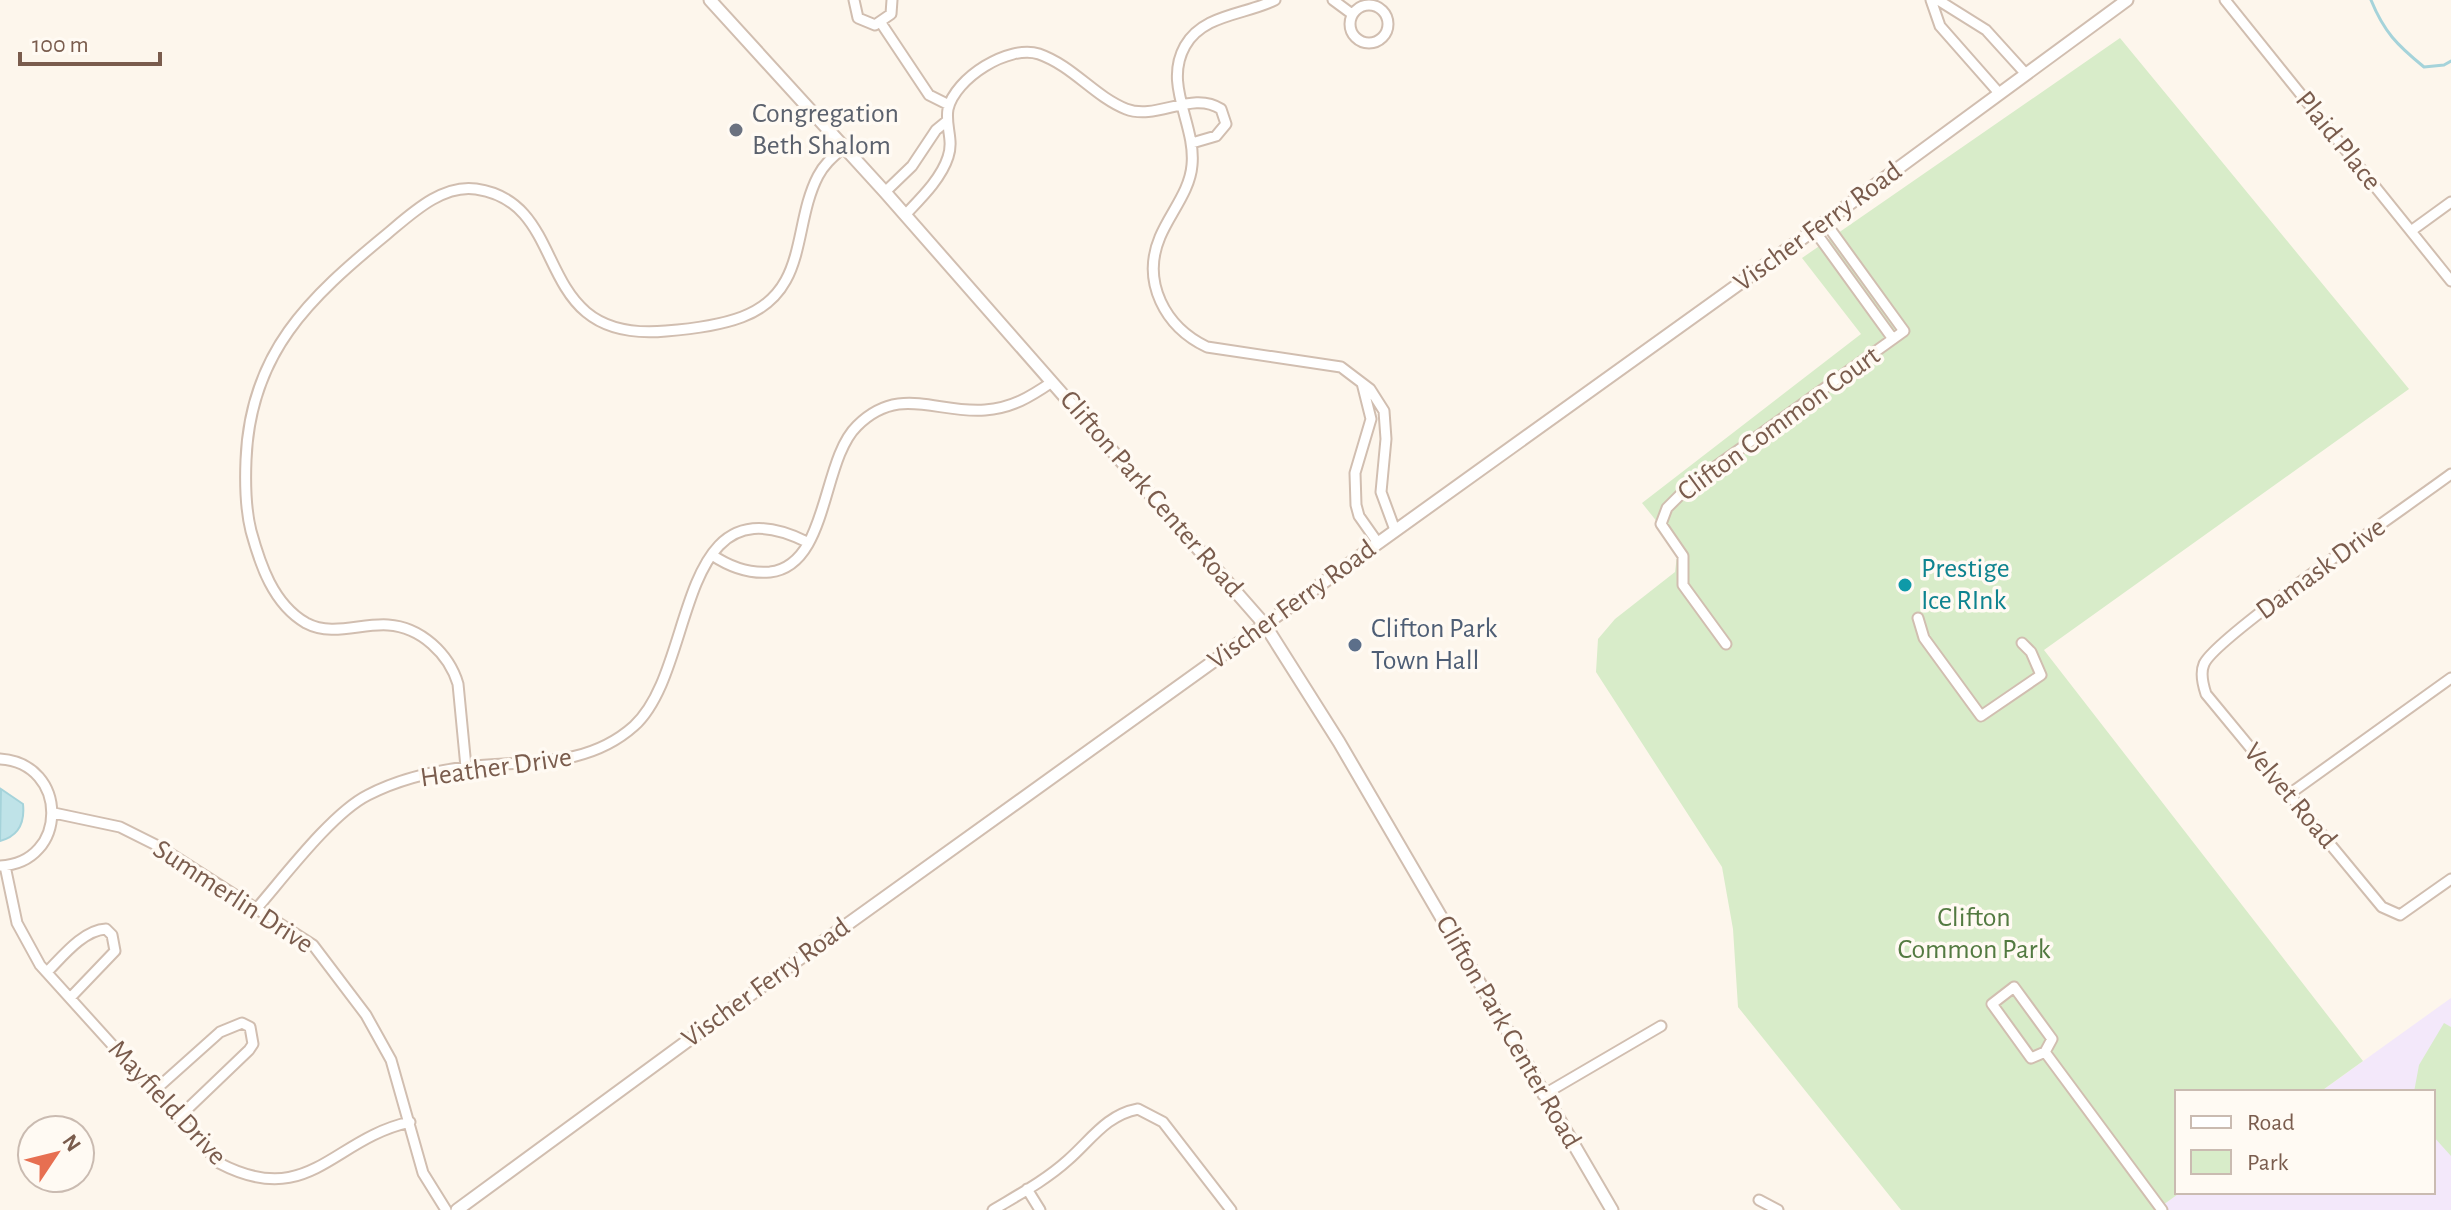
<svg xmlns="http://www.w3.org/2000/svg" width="2451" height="1210" viewBox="0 0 2451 1210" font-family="'Alegreya Sans',sans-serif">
	<rect width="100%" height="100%" fill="#fdf6ec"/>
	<path fill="#f3e8fa" d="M 2451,998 L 2451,1210 L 2156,1210 L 2181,1192 L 2433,1192 L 2433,1092 L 2320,1092 Z"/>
	<path fill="#d8ecc9" d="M 2120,38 L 2409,389 L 2044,650 L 2363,1061 L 2320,1092 L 2177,1092 L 2177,1192 L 2181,1192 L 2156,1210 L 1901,1210 L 1738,1007 L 1733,929 L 1722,867 L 1596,672 L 1598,639 L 1615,619 L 1675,572 L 1678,548 L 1642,503 L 1861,334 L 1802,258 Z
		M 2444,1023 L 2451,1027 L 2451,1156 L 2433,1136 L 2433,1092 L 2414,1092 L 2419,1065 Z"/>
	<path fill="#bfe3e8" stroke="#a5d3da" stroke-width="2" d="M 1,789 L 23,804 C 25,823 19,836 0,841 Z"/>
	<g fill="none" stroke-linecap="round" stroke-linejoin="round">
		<path stroke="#a5d3da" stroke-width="3" d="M 2371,0 C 2384,32 2397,45 2424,67 L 2444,65 L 2451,61"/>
		<defs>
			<path id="minor" d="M 854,0 L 858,18 L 875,25 L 891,14 L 892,0
				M 1275,0 C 1245,15 1203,14 1185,46 C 1163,85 1196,124 1192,165 C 1190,191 1170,213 1160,237 C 1141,282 1165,327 1207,347 L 1341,367 L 1370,389 L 1384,411 L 1386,439 L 1381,492 L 1395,530
				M 1333,0 L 1352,14
				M 1931,0 L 1940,26 L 1999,93
				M 1938,0 L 1986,30 L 2025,73
				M 2225,0 L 2451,281
				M1350 24a19 19 0 1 1 38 0a19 19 0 1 1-38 0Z
				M 881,23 L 929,95 L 949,105
				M 885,192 L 912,166 L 936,130 L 947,121
				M 905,215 C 920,199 941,179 948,157 C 954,140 945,126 948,109 C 955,78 1009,44 1039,54 C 1073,66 1094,96 1126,109 C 1157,121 1192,90 1221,109 L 1226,124 L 1216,136 L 1192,143
				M 1814,230 L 1893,339
				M 2411,231 L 2451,202
				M 1362,383 L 1371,419 L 1355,473 L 1356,505 L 1359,516 L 1378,543
				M 2451,474 C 2414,502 2215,637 2204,664 C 2200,673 2203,685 2206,694 L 2382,907 L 2400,915 L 2451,879
				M 712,555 C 730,567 749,574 770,572 C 829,565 821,461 857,426 C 899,384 937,414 985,410 C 1012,408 1030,397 1052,382
				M 1918,618 L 1924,638 L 1981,716 L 2041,675 L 2031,652 L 2022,643
				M 1726,644 L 1683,585 L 1683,556 L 1661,524 L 1667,508 L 1690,485 L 1904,331 L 1825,222
				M 0,759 C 69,763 69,863 0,866
				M 466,767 L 458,684 C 449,654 421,627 388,625 C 361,623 332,637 306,623 C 273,604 260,564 251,531 C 245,507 245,484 246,460 C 250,353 309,298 387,234 C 411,214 442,184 476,189 C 575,203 527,344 666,331 C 692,329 718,326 742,317 C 809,292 792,226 818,176 C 824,164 834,156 844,147
				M 2288,795 L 2451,678
				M 54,813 L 120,827 L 160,847 L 313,945 L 366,1015 L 391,1060 L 423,1173 L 446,1210
				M 5,866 L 17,923 L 40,965 L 219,1163 C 309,1210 332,1139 410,1122
				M 257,908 C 284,877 332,813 368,795 C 397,780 434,771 467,767 C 526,760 586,769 634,726 C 698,668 674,476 807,542
				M 47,972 C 62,957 83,930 106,929 L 112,935 L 115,951 L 70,998
				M 2045,1052 L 2052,1039 L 2014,987 L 1992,1004 L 2031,1058 L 2045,1052 L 2162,1210
				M 154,1091 L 220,1032 L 242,1023 L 250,1027 L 253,1044 L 249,1050 L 178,1118
				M 1543,1095 L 1661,1026
				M 1027,1189 L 1040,1210
				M 1759,1200 L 1778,1210
				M 993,1210 C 1018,1195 1046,1180 1068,1160 C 1091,1140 1106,1115 1138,1109 L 1163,1122 L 1231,1210"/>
			<path id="tertiary" d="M 710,0 L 885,192 L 1265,625 L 1339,742 L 1612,1210
				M 457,1210 L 806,954 L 1814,230 L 2127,0"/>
		</defs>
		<use href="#minor" stroke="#d1beb0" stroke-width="13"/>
		<use href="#tertiary" stroke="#d1beb0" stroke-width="15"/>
		<use href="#minor" stroke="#fff" stroke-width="9"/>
		<use href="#tertiary" stroke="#fff" stroke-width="11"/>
	</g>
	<circle fill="#6b7280" stroke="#fffaf3" stroke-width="3" cx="736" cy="130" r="8"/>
	<circle fill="#0f9aa8" stroke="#fffaf3" stroke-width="3" cx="1905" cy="585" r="8"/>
	<circle fill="#5c6f8a" stroke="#fffaf3" stroke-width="3" cx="1355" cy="645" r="8"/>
	<g text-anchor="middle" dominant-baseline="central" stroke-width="7" stroke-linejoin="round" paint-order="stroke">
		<g font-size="28" fill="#5b616d" stroke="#fffaf3" text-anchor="start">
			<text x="752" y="114">Congregation<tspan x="752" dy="32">Beth Shalom</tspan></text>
		</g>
		<g font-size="28" fill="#7a5c4d" stroke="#fffaf3">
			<text transform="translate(2338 141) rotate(51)">Plaid Place</text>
			<text transform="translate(1818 227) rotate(-36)">Vischer Ferry Road</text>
			<text transform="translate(1779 424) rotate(-36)">Clifton Common Court</text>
			<text transform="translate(1151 494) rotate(49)">Clifton Park Center Road</text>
			<text transform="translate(2321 569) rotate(-36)">Damask Drive</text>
			<text transform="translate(1292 605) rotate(-36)">Vischer Ferry Road</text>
			<text transform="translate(496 768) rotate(-8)">Heather Drive</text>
			<text transform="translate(2290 796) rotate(50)">Velvet Road</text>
			<text transform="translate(233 897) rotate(33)">Summerlin Drive</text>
			<text transform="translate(766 983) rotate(-36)">Vischer Ferry Road</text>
			<text transform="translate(1508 1032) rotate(60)">Clifton Park Center Road</text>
			<text transform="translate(167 1103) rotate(47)">Mayfield Drive</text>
		</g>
		<g font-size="28" fill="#0d838f" stroke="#fffaf3" text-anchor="start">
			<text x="1921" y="569">Prestige<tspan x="1921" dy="32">Ice RInk</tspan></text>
		</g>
		<g font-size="28" fill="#4e5e75" stroke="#fffaf3" text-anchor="start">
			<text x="1371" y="629">Clifton Park<tspan x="1371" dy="32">Town Hall</tspan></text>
		</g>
		<g font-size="28" fill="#537a41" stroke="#fffaf3">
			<text x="1974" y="918">Clifton<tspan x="1974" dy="32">Common Park</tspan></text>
		</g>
	</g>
	<rect x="2175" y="1090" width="260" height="104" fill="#fffaf3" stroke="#cabbb1" stroke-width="2"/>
	<rect x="2191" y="1116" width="40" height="12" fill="#ffffff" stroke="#cabbb1" stroke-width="2"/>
	<text x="2247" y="1130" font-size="24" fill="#7a5c4d">Road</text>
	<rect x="2191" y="1150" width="40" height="24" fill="#d8ecc9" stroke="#cabbb1" stroke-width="2"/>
	<text x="2247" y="1170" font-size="24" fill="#7a5c4d">Park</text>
	<g transform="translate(56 1154) rotate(55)"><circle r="38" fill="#fffaf3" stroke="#cabbb1" stroke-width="2"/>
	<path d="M0-6L14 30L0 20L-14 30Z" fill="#e76f51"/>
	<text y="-12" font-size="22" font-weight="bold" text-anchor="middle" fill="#7a5c4d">N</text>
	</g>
	<path d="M20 52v12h140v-12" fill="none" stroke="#7a5c4d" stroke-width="4"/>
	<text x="32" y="52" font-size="24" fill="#7a5c4d" stroke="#fffaf3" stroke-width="6" paint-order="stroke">100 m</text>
</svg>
